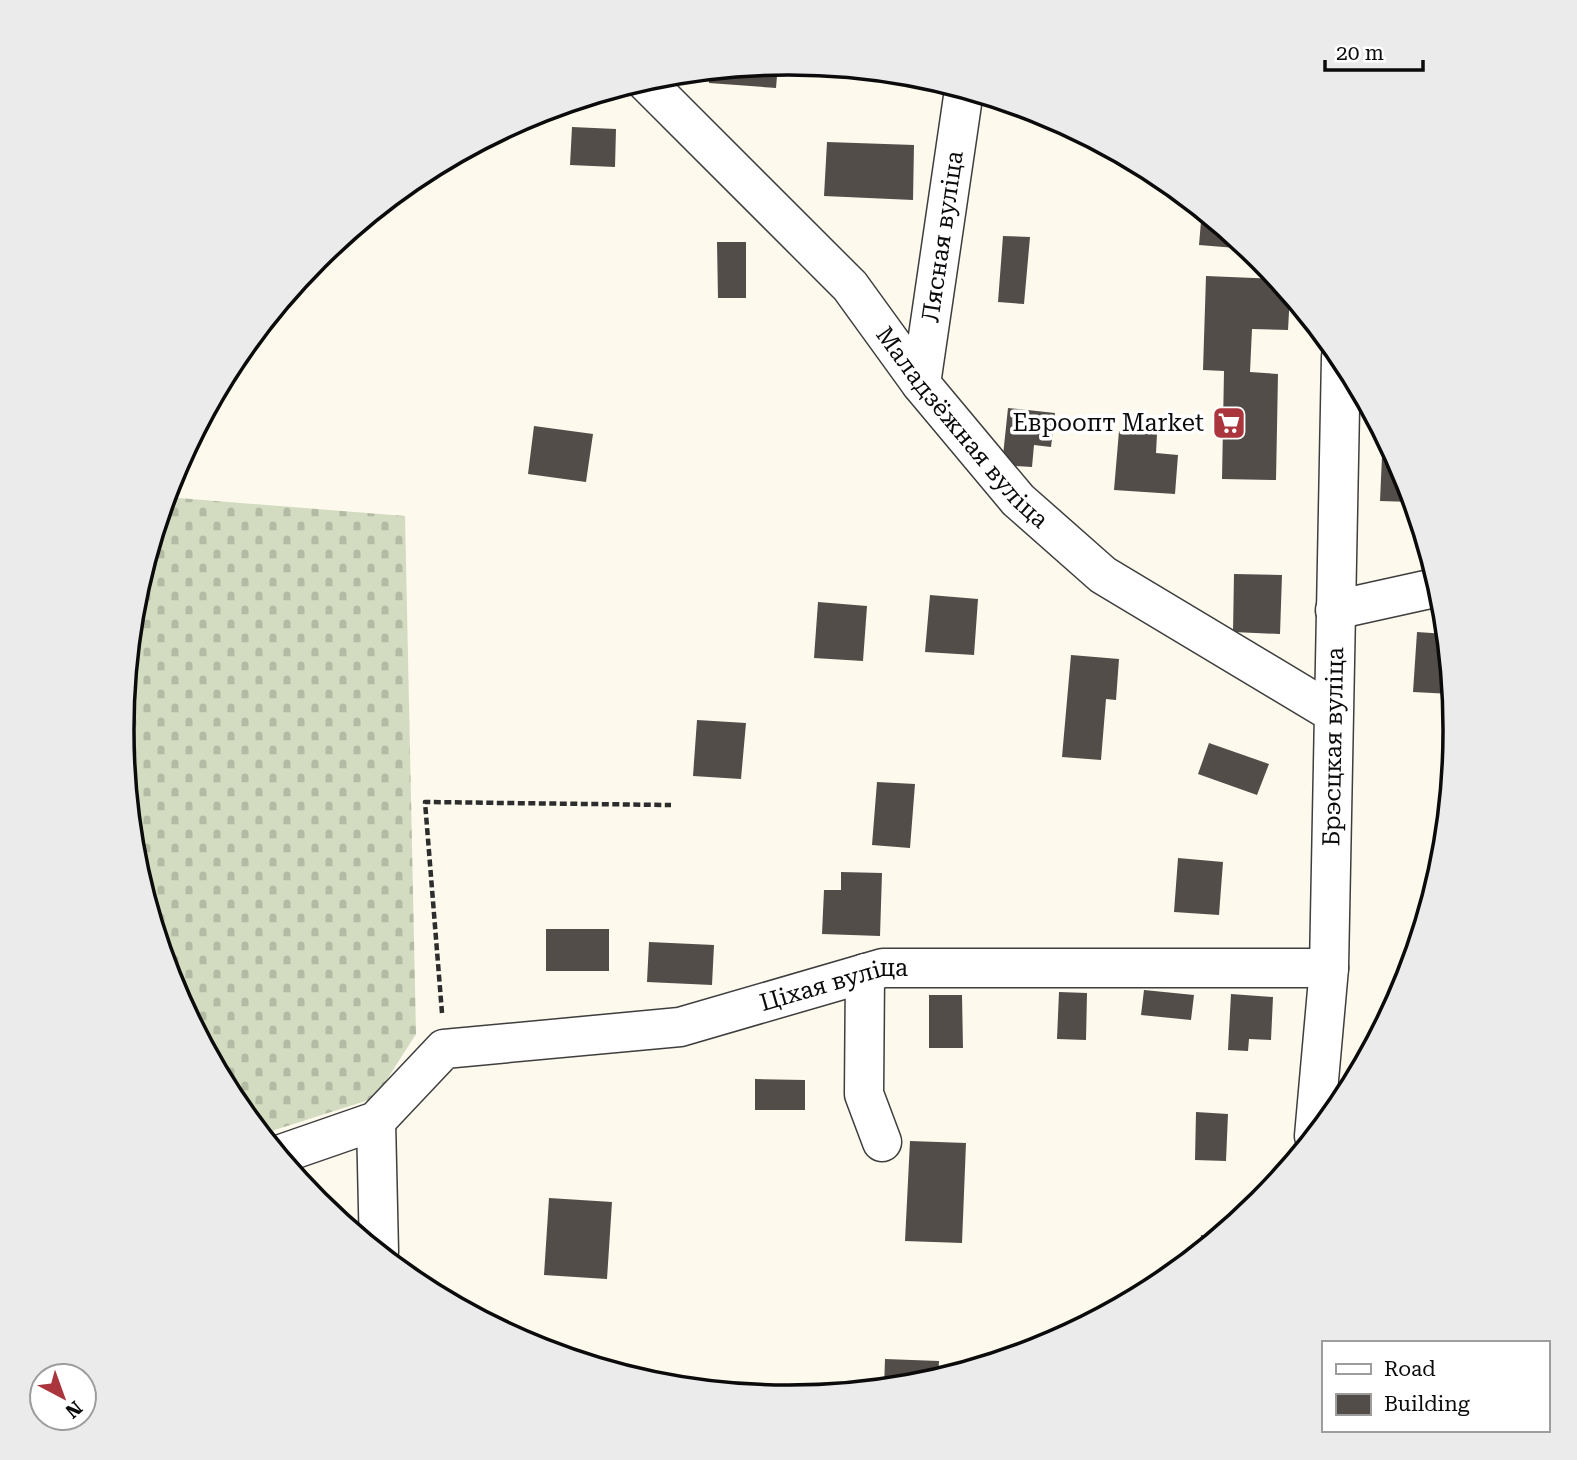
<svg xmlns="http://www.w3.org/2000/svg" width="1577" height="1460" viewBox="0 0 1577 1460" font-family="'Roboto Serif',serif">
	<defs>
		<pattern id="cemetery-stones" width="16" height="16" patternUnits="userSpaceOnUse" patternTransform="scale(1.75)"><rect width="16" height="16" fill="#d3dcc0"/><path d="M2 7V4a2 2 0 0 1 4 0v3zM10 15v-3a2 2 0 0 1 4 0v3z" fill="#b4bba4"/></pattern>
	</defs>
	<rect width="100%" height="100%" fill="#fdf9ec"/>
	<path fill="url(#cemetery-stones)" d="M 166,497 L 405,516 L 416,1034 L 375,1098 L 262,1134 L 234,1100 L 172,985 L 134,860 L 122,730 L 134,599 Z"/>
	<path fill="#534d49" d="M 778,64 L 776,88 L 709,83 L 710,71 Z
		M 572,127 L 616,129 L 615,167 L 570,165 Z
		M 827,142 L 914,145 L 913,200 L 824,196 Z
		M 1202,210 L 1222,227 L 1248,249 L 1199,245 Z
		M 1003,236 L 1030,237 L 1024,304 L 998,302 Z
		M 717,242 L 746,242 L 746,298 L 718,298 Z
		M 1206,276 L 1277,279 L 1290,294 L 1288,330 L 1252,329 L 1250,372 L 1278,374 L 1276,480 L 1222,479 L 1224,371 L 1203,370 Z
		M 1008,408 L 1055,413 L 1051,447 L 1034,445 L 1032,467 L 1002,465 Z
		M 534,426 L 593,434 L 586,482 L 528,474 Z
		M 1119,431 L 1157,434 L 1156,453 L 1178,455 L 1175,494 L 1114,490 Z
		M 1383,434 L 1405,475 L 1413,502 L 1380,501 Z
		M 1234,574 L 1282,575 L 1280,634 L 1233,632 Z
		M 930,595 L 978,599 L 974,655 L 925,652 Z
		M 818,602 L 867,606 L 863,661 L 814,658 Z
		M 1417,632 L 1446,634 L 1452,694 L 1413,692 Z
		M 1071,655 L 1119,659 L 1116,700 L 1106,699 L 1101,760 L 1062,757 Z
		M 697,720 L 746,723 L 741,779 L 693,776 Z
		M 1209,743 L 1269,764 L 1257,795 L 1198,774 Z
		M 877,782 L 915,784 L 910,848 L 872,845 Z
		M 1178,858 L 1223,862 L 1219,915 L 1174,912 Z
		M 841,872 L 882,873 L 880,936 L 822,934 L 824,890 L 841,890 Z
		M 546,929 L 609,929 L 609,971 L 546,971 Z
		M 649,942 L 714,945 L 712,985 L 647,982 Z
		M 1144,990 L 1194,995 L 1191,1020 L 1141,1015 Z
		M 1059,992 L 1087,993 L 1086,1040 L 1057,1039 Z
		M 1231,994 L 1273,997 L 1271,1040 L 1249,1039 L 1248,1051 L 1228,1050 Z
		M 929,995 L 962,995 L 963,1048 L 929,1048 Z
		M 755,1079 L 805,1080 L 805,1110 L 755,1110 Z
		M 1196,1112 L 1228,1114 L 1226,1161 L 1195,1160 Z
		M 910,1141 L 966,1143 L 962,1243 L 905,1241 Z
		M 549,1198 L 612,1202 L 607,1279 L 544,1275 Z
		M 1201,1235 L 1218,1236 L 1200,1251 Z
		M 885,1359 L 939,1361 L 938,1378 L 918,1384 L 884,1388 Z"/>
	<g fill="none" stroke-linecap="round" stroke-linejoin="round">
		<defs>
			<g id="minor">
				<path id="s1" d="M 644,80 L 850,286 L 921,384 L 1018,500 L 1103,575 L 1333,713"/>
				<path id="s2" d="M 921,384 L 964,90"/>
				<path d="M 1335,610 L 1439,587"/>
				<path d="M 865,973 L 864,1094 L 882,1142"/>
				<path d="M 376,1121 L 379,1252"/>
				<path id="s3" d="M 278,1155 L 376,1121 L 444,1049 L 680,1027 L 883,968 L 1329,968"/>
			</g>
			<g id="tertiary">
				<path id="s4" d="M 1314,1136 L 1329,968 L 1341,357"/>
			</g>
		</defs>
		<use href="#minor" stroke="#3e3e3e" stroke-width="41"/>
		<use href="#tertiary" stroke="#3e3e3e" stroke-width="41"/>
		<path stroke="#2d2d2d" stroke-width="4.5" stroke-dasharray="7 3.5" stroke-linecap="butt" d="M 442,1013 L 425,802 L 671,805"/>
		<use href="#minor" stroke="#fff" stroke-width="38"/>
		<use href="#tertiary" stroke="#fff" stroke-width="38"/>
	</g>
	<defs>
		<symbol id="supermarket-square" viewBox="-11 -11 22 22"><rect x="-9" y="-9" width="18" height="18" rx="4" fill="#aa353d" stroke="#fff"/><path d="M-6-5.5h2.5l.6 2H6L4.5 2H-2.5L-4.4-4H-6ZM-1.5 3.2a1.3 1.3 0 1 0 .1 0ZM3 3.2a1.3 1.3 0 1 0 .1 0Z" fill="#fff"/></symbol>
	</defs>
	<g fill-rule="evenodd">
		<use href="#supermarket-square" x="1210" y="404" width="38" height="38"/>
	</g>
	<g text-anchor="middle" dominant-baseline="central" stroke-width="7" stroke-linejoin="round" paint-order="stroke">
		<g font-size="24" fill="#0b0b0b" stroke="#fff">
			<text stroke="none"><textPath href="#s2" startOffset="149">Лясная вуліца</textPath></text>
			<text stroke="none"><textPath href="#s1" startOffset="472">Маладзёжная вуліца</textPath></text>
			<text stroke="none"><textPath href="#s4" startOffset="390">Брэсцкая вуліца</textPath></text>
			<text stroke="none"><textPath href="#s3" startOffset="600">Ціхая вуліца</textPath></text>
		</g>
		<g font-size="24" fill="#0b0b0b" stroke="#fff" text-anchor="end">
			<text x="1204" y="423">Евроопт Market</text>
		</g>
	</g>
	<path d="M0 0H1577V1460H0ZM788 75H789A654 654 0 0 1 1443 729V731A654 654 0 0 1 789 1385H788A654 654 0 0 1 134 731V729A654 654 0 0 1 788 75Z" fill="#ebebeb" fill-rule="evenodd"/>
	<path fill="none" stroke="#0b0b0b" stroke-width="3.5" d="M788 75H789A654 654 0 0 1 1443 729V731A654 654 0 0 1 789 1385H788A654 654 0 0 1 134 731V729A654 654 0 0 1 788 75Z"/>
	<rect x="1322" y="1341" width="228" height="91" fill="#ffffff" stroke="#9d9d9d" stroke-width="2"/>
	<rect x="1336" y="1364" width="35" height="10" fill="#ffffff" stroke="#9d9d9d" stroke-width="2"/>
	<text x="1384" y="1376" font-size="21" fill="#0b0b0b">Road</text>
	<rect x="1336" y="1394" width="35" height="21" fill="#534d49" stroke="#9d9d9d" stroke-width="2"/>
	<text x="1384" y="1411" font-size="21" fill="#0b0b0b">Building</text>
	<g transform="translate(63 1397) rotate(139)"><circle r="33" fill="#ffffff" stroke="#9d9d9d" stroke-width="2"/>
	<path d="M0-5L12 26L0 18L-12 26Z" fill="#aa353d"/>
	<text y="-10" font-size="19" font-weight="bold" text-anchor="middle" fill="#0b0b0b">N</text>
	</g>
	<path d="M1325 60v10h98v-10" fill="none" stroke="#0b0b0b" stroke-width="3.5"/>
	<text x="1336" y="60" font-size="21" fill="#0b0b0b" stroke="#ffffff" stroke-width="5" paint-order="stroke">20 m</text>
</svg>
